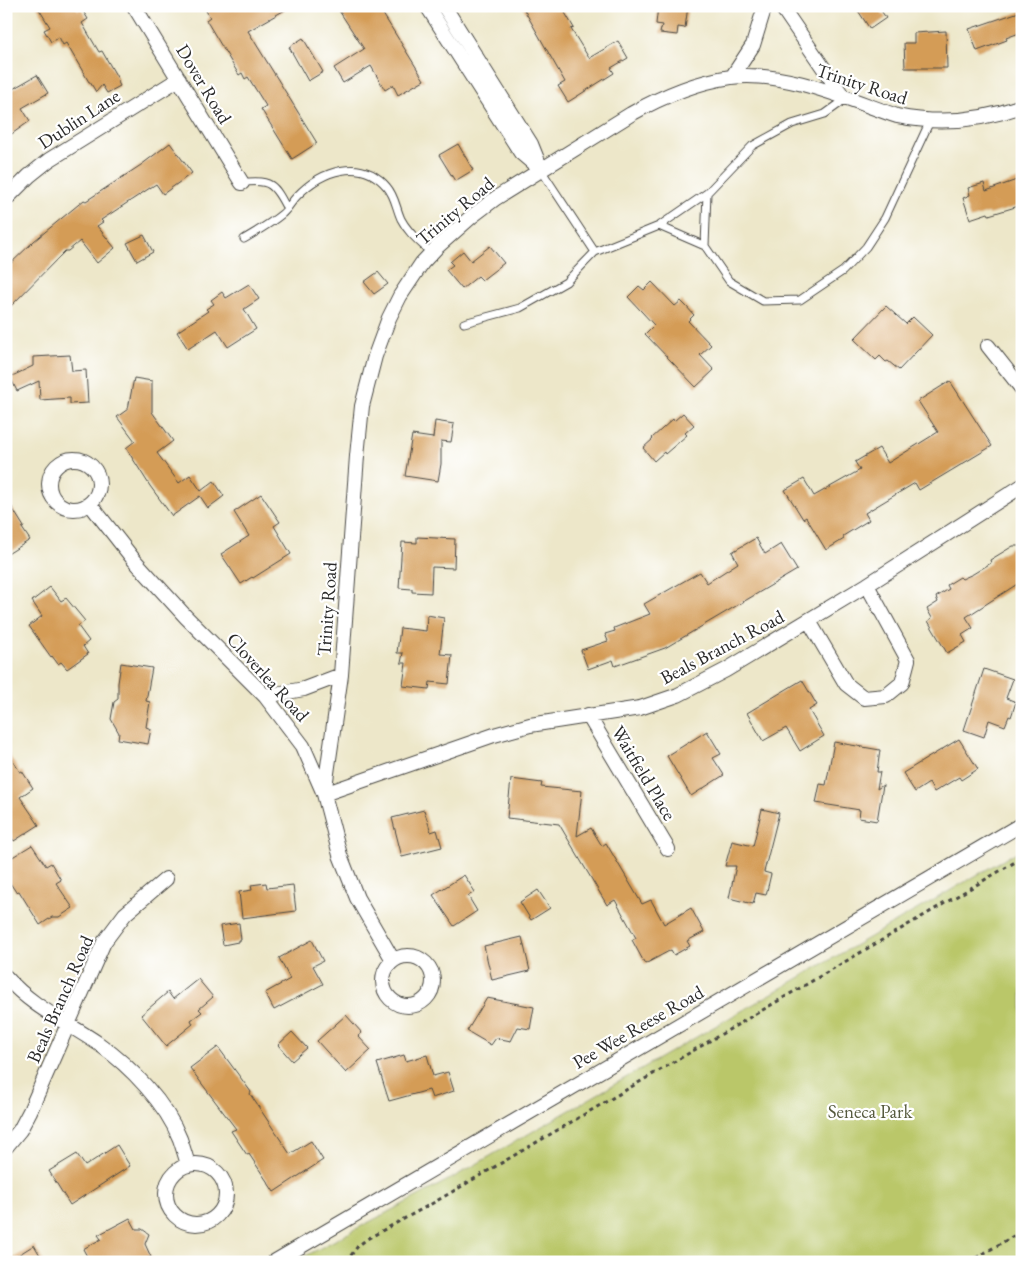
<svg xmlns="http://www.w3.org/2000/svg" width="1028" height="1268" viewBox="0 0 1028 1268" font-family="'EB Garamond',serif">
	<rect width="100%" height="100%" fill="#fff"/>
	<filter id="ink" filterUnits="userSpaceOnUse"><feTurbulence type="fractalNoise" baseFrequency=".02" numOctaves="2"/><feDisplacementMap in="SourceGraphic" scale="10" xChannelSelector="R" yChannelSelector="G"/><feConvolveMatrix kernelMatrix="1 2 1 2 8 2 1 2 1" color-interpolation-filters="sRGB"/></filter>
	<filter id="wash" filterUnits="userSpaceOnUse"><feTurbulence type="fractalNoise" baseFrequency=".0096" numOctaves="4" result="noise"/><feDisplacementMap in="SourceGraphic" scale="20" xChannelSelector="R" yChannelSelector="G"/><feGaussianBlur stdDeviation="1.12" result="paint"/><feColorMatrix in="noise" values="0 0 0 0 0 0 0 0 0 0 0 0 0 0 0 0 0 1.4 0 .05"/><feComposite in="paint" operator="in"/></filter>
	<g filter="url(#wash)">
		<rect width="100%" height="100%" fill="#ede7c9"/>
		<path fill="#bac769" stroke="#72794a" d="M 1022,849 L 1022,1260 L 1018,1262 L 294,1262 L 454,1177 Z"/>
		<g id="blocks">
			<path fill="#d49c57" d="M 37,6 L 76,6 L 78,10 L 81,8 L 88,19 L 82,23 L 99,52 L 102,51 L 118,79 L 117,80 L 120,86 L 107,93 L 102,85 L 96,92 L 90,82 L 89,82 L 66,43 L 63,45 L 59,37 L 51,42 L 44,30 L 50,27 Z
				M 203,6 L 292,6 L 248,31 L 317,143 L 292,159 L 261,109 L 266,106 L 248,77 L 245,79 L 242,73 L 239,75 L 206,20 L 210,17 Z
				M 336,6 L 378,6 L 424,80 L 398,95 L 393,85 L 385,90 L 371,66 L 343,83 L 334,68 L 364,49 Z
				M 522,6 L 561,6 L 574,28 L 571,29 L 589,58 L 618,41 L 628,58 L 611,68 L 614,73 L 568,102 L 558,86 L 565,82 Z
				M 658,6 L 688,6 L 685,28 L 678,27 L 677,35 L 660,33 L 662,25 L 656,24 Z
				M 855,6 L 878,6 L 886,18 L 870,29 Z
				M 1022,11 L 1022,32 L 1006,38 L 1007,40 L 977,51 L 969,29 Z
				M 946,31 L 947,68 L 905,68 L 904,43 L 914,43 L 914,33 Z
				M 303,38 L 323,72 L 308,81 L 289,47 Z
				M 37,75 L 48,93 L 22,108 L 30,121 L 6,138 L 6,83 L 11,90 Z
				M 170,143 L 192,173 L 163,194 L 156,184 L 101,220 L 103,222 L 97,226 L 115,248 L 97,263 L 80,241 L 68,251 L 65,251 L 6,311 L 6,268 L 34,241 L 84,200 L 86,201 L 141,165 Z
				M 458,144 L 473,170 L 455,181 L 439,155 Z
				M 1022,178 L 1022,205 L 989,215 L 988,213 L 970,219 L 963,198 L 970,195 L 968,188 L 984,183 L 986,191 Z
				M 144,235 L 153,252 L 137,261 L 127,243 Z
				M 490,246 L 504,263 L 482,280 L 478,276 L 462,289 L 446,270 L 453,265 L 450,262 L 463,251 L 471,261 Z
				M 378,272 L 388,284 L 374,294 L 364,282 Z
				M 652,282 L 675,306 L 681,301 L 686,306 L 694,315 L 688,321 L 711,345 L 700,355 L 714,370 L 696,387 L 645,334 L 654,325 L 628,297 L 639,286 L 644,290 Z
				M 249,284 L 259,299 L 244,309 L 256,329 L 228,347 L 217,330 L 188,349 L 177,332 L 208,311 L 206,309 L 214,304 L 211,300 L 222,292 L 226,298 Z
				M 886,306 L 906,324 L 913,317 L 932,335 L 899,370 L 888,361 L 886,362 L 880,356 L 876,360 L 854,339 Z
				M 70,355 L 72,371 L 86,370 L 88,403 L 70,404 L 70,398 L 40,400 L 39,381 L 17,391 L 10,377 L 33,366 L 33,357 Z
				M 134,378 L 152,381 L 152,412 L 173,441 L 157,453 L 179,483 L 190,475 L 201,491 L 214,481 L 224,496 L 208,508 L 200,496 L 172,516 L 150,486 L 126,448 L 135,441 L 117,417 L 128,409 Z
				M 950,381 L 992,446 L 919,490 L 915,483 L 865,513 L 869,520 L 843,536 L 844,539 L 826,550 L 806,517 L 803,519 L 785,490 L 804,479 L 814,496 L 860,470 L 855,462 L 879,448 L 888,463 L 938,432 L 918,401 Z
				M 683,413 L 694,425 L 685,433 L 687,435 L 665,454 L 664,452 L 654,461 L 643,448 L 653,439 L 652,438 L 673,419 L 674,421 Z
				M 435,421 L 454,424 L 451,442 L 441,441 L 441,464 L 438,481 L 405,476 L 412,435 L 433,438 Z
				M 261,494 L 280,522 L 274,526 L 291,554 L 253,578 L 252,577 L 241,584 L 221,554 L 249,536 L 234,512 Z
				M 6,498 L 24,527 L 22,528 L 30,540 L 6,555 Z
				M 417,537 L 455,539 L 454,568 L 432,567 L 431,593 L 412,592 L 412,589 L 399,588 L 402,542 L 417,543 Z
				M 756,538 L 765,554 L 781,544 L 797,570 L 665,648 L 615,666 L 613,660 L 588,669 L 581,650 L 608,641 L 605,634 L 615,631 L 614,628 L 650,614 L 644,604 L 700,572 L 707,583 L 738,563 L 732,552 Z
				M 1013,546 L 1022,546 L 1022,581 L 966,617 L 973,628 L 962,635 L 966,642 L 947,653 L 928,621 L 932,618 L 927,609 L 938,602 L 936,597 L 949,589 L 947,585 L 960,577 L 962,579 L 973,574 L 991,563 L 990,560 Z
				M 50,587 L 61,601 L 66,598 L 85,621 L 78,626 L 89,641 L 83,646 L 88,654 L 67,669 L 61,662 L 58,664 L 52,656 L 51,657 L 29,626 L 42,616 L 32,601 Z
				M 427,615 L 444,618 L 440,654 L 452,655 L 449,684 L 430,682 L 429,689 L 403,686 L 406,663 L 401,663 L 403,653 L 397,653 L 400,628 L 426,631 Z
				M 121,663 L 152,668 L 146,701 L 150,702 L 146,727 L 151,729 L 148,744 L 118,739 L 119,733 L 111,719 L 114,702 L 118,699 L 118,683 Z
				M 984,669 L 1013,679 L 1006,698 L 1016,702 L 1011,717 L 1009,716 L 1005,726 L 989,720 L 984,737 L 964,730 Z
				M 802,680 L 817,705 L 809,710 L 824,736 L 800,751 L 786,728 L 763,741 L 747,713 Z
				M 707,731 L 721,754 L 713,758 L 724,775 L 691,796 L 667,756 Z
				M 959,739 L 978,769 L 961,780 L 959,777 L 934,792 L 929,783 L 915,792 L 903,773 Z
				M 834,742 L 880,750 L 877,772 L 880,772 L 877,789 L 883,785 L 877,821 L 859,818 L 860,810 L 816,803 L 820,784 L 826,785 Z
				M 6,750 L 20,772 L 22,771 L 33,788 L 20,797 L 39,825 L 14,841 L 6,829 Z
				M 511,779 L 542,783 L 541,787 L 582,791 L 577,836 L 591,828 L 602,846 L 606,843 L 642,904 L 651,900 L 664,924 L 691,908 L 704,932 L 687,941 L 690,946 L 674,955 L 671,950 L 645,964 L 632,940 L 636,938 L 615,900 L 607,905 L 559,824 L 507,818 Z
				M 762,809 L 779,813 L 764,872 L 771,874 L 766,895 L 756,893 L 753,904 L 729,898 L 736,866 L 725,866 L 732,841 L 753,846 Z
				M 424,810 L 431,832 L 437,830 L 442,847 L 402,857 L 392,818 Z
				M 32,845 L 46,866 L 51,863 L 61,880 L 56,883 L 73,908 L 59,917 L 52,917 L 40,925 L 19,891 L 16,892 L 6,877 L 6,861 Z
				M 464,875 L 475,892 L 468,896 L 477,911 L 454,926 L 433,895 Z
				M 266,883 L 267,888 L 293,885 L 296,911 L 242,918 L 239,892 L 252,890 L 251,885 Z
				M 538,890 L 550,908 L 531,920 L 520,902 Z
				M 239,923 L 241,940 L 238,940 L 238,942 L 223,945 L 220,926 Z
				M 522,937 L 530,971 L 492,980 L 484,946 Z
				M 312,940 L 323,961 L 313,966 L 323,984 L 274,1010 L 265,993 L 290,979 L 279,958 Z
				M 198,979 L 213,997 L 199,1009 L 202,1012 L 191,1020 L 193,1024 L 166,1046 L 141,1015 L 168,992 L 173,999 Z
				M 487,998 L 534,1007 L 530,1029 L 518,1027 L 511,1041 L 496,1038 L 491,1045 L 467,1031 Z
				M 346,1015 L 362,1033 L 358,1036 L 371,1050 L 346,1073 L 317,1041 Z
				M 292,1032 L 307,1048 L 292,1061 L 278,1045 Z
				M 218,1047 L 251,1092 L 250,1094 L 290,1154 L 311,1141 L 323,1160 L 274,1192 L 249,1154 L 247,1155 L 231,1131 L 236,1129 L 190,1068 Z
				M 404,1055 L 406,1061 L 427,1055 L 433,1076 L 448,1072 L 454,1091 L 432,1098 L 429,1090 L 389,1101 L 377,1063 Z
				M 117,1145 L 130,1166 L 70,1205 L 49,1171 L 77,1154 L 85,1166 Z
				M 130,1218 L 136,1229 L 142,1229 L 149,1234 L 145,1244 L 151,1257 L 139,1262 L 90,1262 L 83,1249 L 101,1239 L 98,1235 Z
				M 34,1245 L 44,1262 L 7,1262 Z"/>
		</g>
	</g>
	<g filter="url(#ink)">
		<use href="#blocks" fill-opacity="0" stroke="#484743" stroke-width="1"/>
		<g fill="none" stroke-linecap="round" stroke-linejoin="round">
			<defs>
				<path id="lane" d="M 844,98 L 839,104 L 825,114 L 792,124 L 752,146 L 707,193 L 705,246 L 729,281 L 763,301 L 800,300 L 843,271 L 866,247 L 885,218 L 930,121
					M 541,170 L 595,252 L 659,226
					M 242,183 C 270,178 275,185 287,209
					M 244,239 C 257,231 270,224 282,214 C 288,209 291,202 297,196 C 321,171 361,156 387,187 C 395,196 396,208 401,219 C 408,233 420,242 431,253
					M 705,246 L 659,226 L 707,193
					M 464,323 L 520,308 L 566,282 L 595,252"/>
				<path id="street" d="M 134,6 L 242,183
					M 427,6 L 521,153 L 541,170
					M 444,6 L 531,144 L 541,169
					M 781,6 L 844,98
					M 732,77 L 753,45 L 765,6
					M 1022,106 C 980,121 940,125 897,116 C 848,99 783,70 731,77 C 696,82 661,97 631,114 L 496,198 L 471,217 L 437,247 L 422,263 L 400,296 L 389,318 L 375,356 L 362,406 L 357,456 L 341,675 L 324,794 L 494,735 L 530,725 L 640,708 L 678,695 L 726,670 L 867,585 L 1022,486
					M 6,199 L 29,176 L 49,160 L 179,79
					M 988,346 L 1022,389
					M49 484a25 25 0 1 1 50 0a25 25 0 1 1-50 0Z
					M 90,504 L 134,560 L 186,617 L 265,696 L 303,746 L 324,794 L 340,855 L 357,898 L 393,960
					M 809,621 L 846,684 L 864,698 L 886,696 L 902,683 L 908,660 L 867,585
					M 265,696 L 304,689 L 341,675
					M 588,715 L 668,849
					M383 981a25 25 0 1 1 50 0a25 25 0 1 1-50 0Z
					M 6,977 C 32,1007 67,1022 99,1044 C 130,1066 166,1103 180,1139 C 183,1148 186,1157 188,1165
					M 6,1147 L 20,1130 L 30,1111 L 104,942 L 125,914 L 166,879
					M166 1194a30 30 0 1 1 60 0a30 30 0 1 1-60 0Z
					M 274,1262 L 1022,824"/>
			</defs>
			<use href="#lane" stroke="#484743" stroke-width="9"/>
			<use href="#street" stroke="#484743" stroke-width="16"/>
			<path stroke="#484743" stroke-width="3" stroke-dasharray="4 4" stroke-linecap="butt" d="M 346,1262 L 358,1246 L 367,1239 L 433,1203 L 1022,858
				M 969,1262 L 1022,1231"/>
			<use href="#lane" stroke="#fff" stroke-width="7"/>
			<use href="#street" stroke="#fff" stroke-width="14"/>
		</g>
	</g>
	<g text-anchor="middle" dominant-baseline="central" stroke-width="4.5" stroke-linejoin="round" paint-order="stroke">
		<g font-size="19" fill="#2b2b2b" stroke="#fff">
			<text transform="translate(204 84) rotate(59)">Dover Road</text>
			<text transform="translate(862 84) rotate(18)">Trinity Road</text>
			<text transform="translate(79 119) rotate(-33)">Dublin Lane</text>
			<text transform="translate(455 211) rotate(-40)">Trinity Road</text>
			<text transform="translate(327 609) rotate(-86)">Trinity Road</text>
			<text transform="translate(722 647) rotate(-28)">Beals Branch Road</text>
			<text transform="translate(268 677) rotate(48)">Cloverlea Road</text>
			<text transform="translate(644 773) rotate(59)">Waitfield Place</text>
			<text transform="translate(60 999) rotate(-66)">Beals Branch Road</text>
			<text transform="translate(638 1027) rotate(-30)">Pee Wee Reese Road</text>
		</g>
		<g font-size="19" fill="#565a3e" stroke="#fff">
			<text x="870" y="1111">Seneca Park</text>
		</g>
	</g>
	<rect width="1028" height="1268" fill="none" stroke="#fff" stroke-width="25"/>
</svg>
